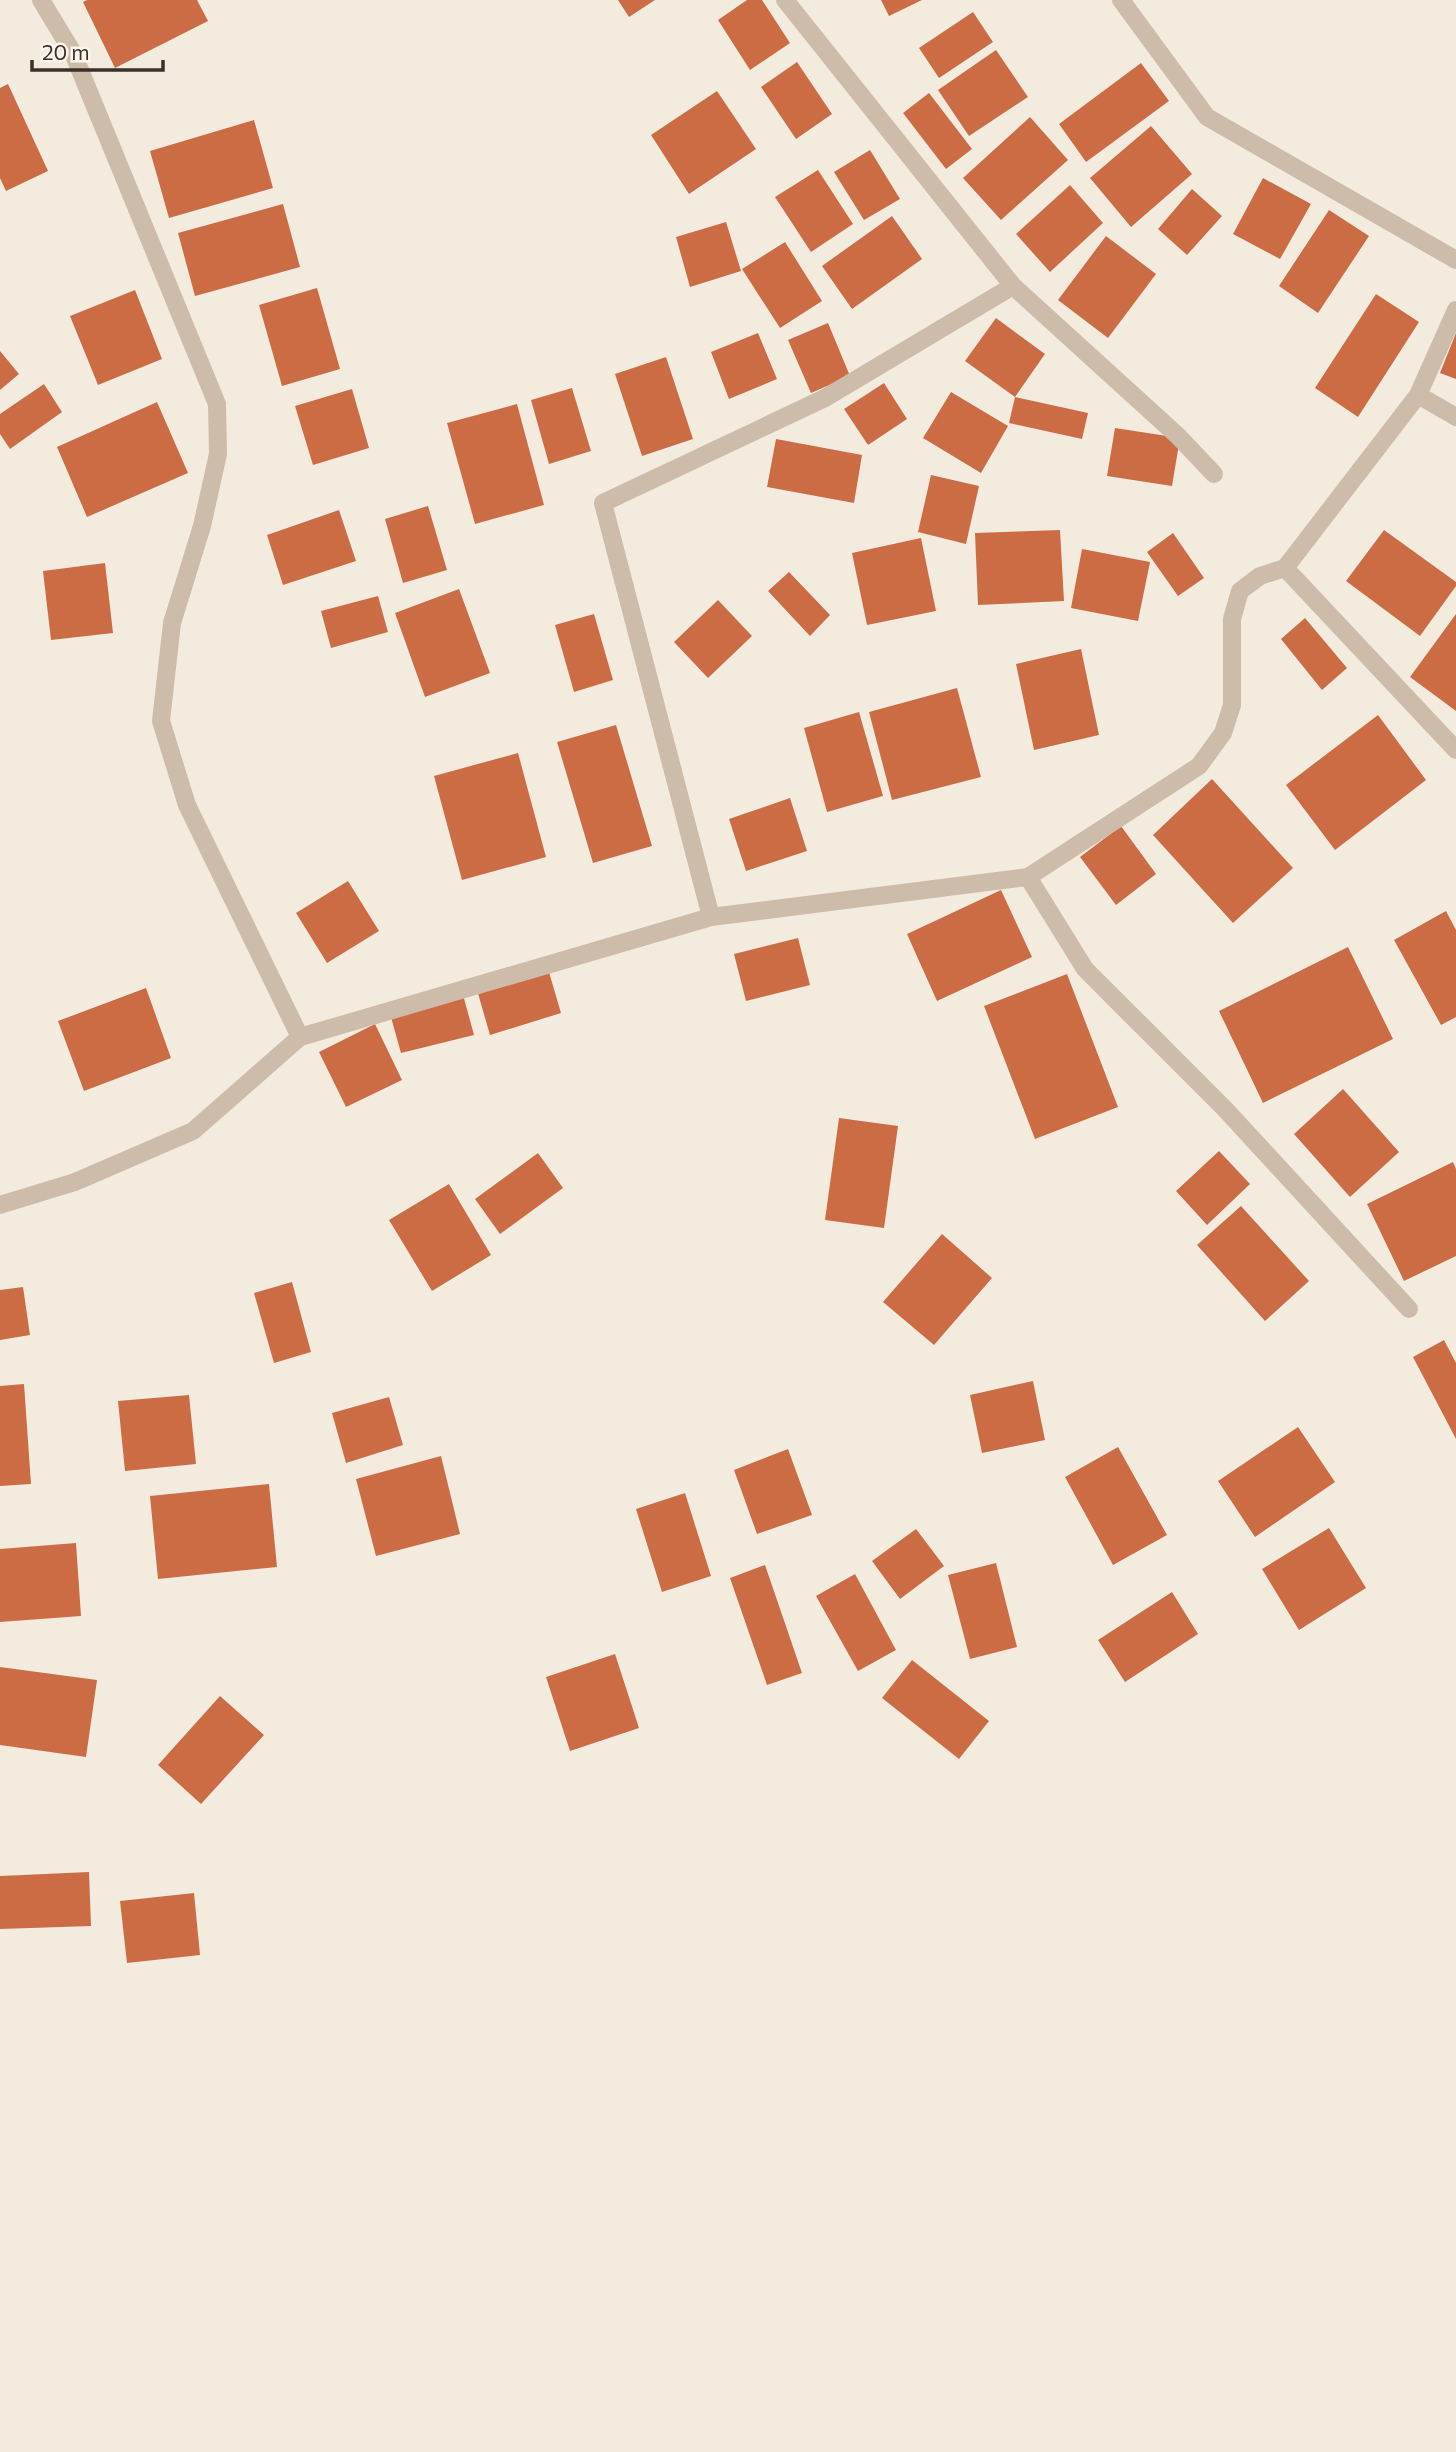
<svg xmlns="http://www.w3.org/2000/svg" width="1456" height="2452" viewBox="0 0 1456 2452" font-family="Commissioner,sans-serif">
	<rect width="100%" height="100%" fill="#f4ebdf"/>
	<path fill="#cc6c45" d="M 87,0 L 197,0 L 208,21 L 115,68 L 83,2 Z
		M 618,0 L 655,0 L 629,17 Z
		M 747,0 L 762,0 L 790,43 L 750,70 L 718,20 Z
		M 881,0 L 922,0 L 889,16 Z
		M 973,12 L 993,42 L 939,78 L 919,48 Z
		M 996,50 L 1028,97 L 969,136 L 938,90 Z
		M 797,62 L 832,114 L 796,139 L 761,87 Z
		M 1141,63 L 1169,101 L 1086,162 L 1059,124 Z
		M 8,84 L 48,171 L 6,191 L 0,178 L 0,88 Z
		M 717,91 L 756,149 L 689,194 L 651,135 Z
		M 929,93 L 972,149 L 946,169 L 903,113 Z
		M 1030,117 L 1068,160 L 1001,220 L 963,178 Z
		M 254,120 L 273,188 L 169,218 L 150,151 Z
		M 1151,126 L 1192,174 L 1131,227 L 1090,178 Z
		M 870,150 L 900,199 L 864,220 L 834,172 Z
		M 818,170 L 853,224 L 811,252 L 775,197 Z
		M 1263,178 L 1311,204 L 1280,259 L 1233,234 Z
		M 1070,185 L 1103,223 L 1050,272 L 1016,234 Z
		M 1192,189 L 1222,216 L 1187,255 L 1158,229 Z
		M 283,204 L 300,267 L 195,296 L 178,233 Z
		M 1329,210 L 1369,236 L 1318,313 L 1279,286 Z
		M 892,216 L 922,259 L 852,309 L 822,266 Z
		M 726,222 L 741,271 L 690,287 L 676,237 Z
		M 1106,236 L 1156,274 L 1108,338 L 1058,300 Z
		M 785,242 L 822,301 L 780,328 L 742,269 Z
		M 317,288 L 340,369 L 282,386 L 259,305 Z
		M 135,290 L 162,359 L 98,385 L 70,316 Z
		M 1376,294 L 1419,322 L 1358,417 L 1315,388 Z
		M 996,318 L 1045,354 L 1015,397 L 965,361 Z
		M 828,323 L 850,376 L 811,393 L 788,340 Z
		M 758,333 L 777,379 L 729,399 L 711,352 Z
		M 1456,333 L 1456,379 L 1440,373 Z
		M 0,351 L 19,374 L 0,390 Z
		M 666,357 L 693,439 L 642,456 L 615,374 Z
		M 884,383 L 907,419 L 868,445 L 844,409 Z
		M 44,384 L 62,412 L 10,449 L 0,434 L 0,414 Z
		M 572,388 L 591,451 L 549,464 L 531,400 Z
		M 352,389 L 369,448 L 313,465 L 295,406 Z
		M 951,392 L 1008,426 L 981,473 L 923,438 Z
		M 1015,397 L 1088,413 L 1082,439 L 1009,423 Z
		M 157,402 L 188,473 L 87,517 L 57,447 Z
		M 517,404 L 544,505 L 475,524 L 447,423 Z
		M 1115,428 L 1180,438 L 1172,486 L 1107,476 Z
		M 776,439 L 862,455 L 854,503 L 767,487 Z
		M 931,475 L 979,486 L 966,544 L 918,532 Z
		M 428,506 L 447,570 L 403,583 L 385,519 Z
		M 339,510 L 356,561 L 283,585 L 267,535 Z
		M 1060,530 L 1064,601 L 978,605 L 975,533 Z
		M 1384,530 L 1456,582 L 1456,586 L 1420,636 L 1346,581 Z
		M 1173,533 L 1204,578 L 1178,596 L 1147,552 Z
		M 921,538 L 936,611 L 867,625 L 852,553 Z
		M 1082,549 L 1150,562 L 1138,621 L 1071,608 Z
		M 105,563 L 113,633 L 51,640 L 43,571 Z
		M 789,572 L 830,615 L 810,636 L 768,591 Z
		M 459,589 L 490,673 L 425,697 L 395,613 Z
		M 378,596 L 388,632 L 331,648 L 321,611 Z
		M 718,600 L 752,636 L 708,678 L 674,642 Z
		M 594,614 L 613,680 L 574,692 L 555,625 Z
		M 1456,614 L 1456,711 L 1410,677 Z
		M 1305,618 L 1347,668 L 1322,690 L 1281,639 Z
		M 1081,649 L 1099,735 L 1034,750 L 1016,664 Z
		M 957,688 L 981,777 L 892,800 L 869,712 Z
		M 859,712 L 883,796 L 827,812 L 804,728 Z
		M 1378,715 L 1426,780 L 1335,850 L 1286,785 Z
		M 616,725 L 652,846 L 593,863 L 557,742 Z
		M 518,753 L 546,857 L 462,880 L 434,776 Z
		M 1212,779 L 1293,868 L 1233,923 L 1153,835 Z
		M 790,798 L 807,851 L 746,871 L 729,819 Z
		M 1121,826 L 1156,874 L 1116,905 L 1080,857 Z
		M 348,881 L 379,931 L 327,963 L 296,913 Z
		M 1001,890 L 1032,957 L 937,1001 L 907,934 Z
		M 1446,911 L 1456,930 L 1456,1017 L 1441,1025 L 1394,940 Z
		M 798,938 L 810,985 L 746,1001 L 734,954 Z
		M 1348,947 L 1393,1039 L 1263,1103 L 1219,1011 Z
		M 546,962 L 561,1013 L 490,1035 L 475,983 Z
		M 1067,974 L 1118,1107 L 1035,1139 L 984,1006 Z
		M 146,988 L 171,1058 L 84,1091 L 58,1021 Z
		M 462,991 L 474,1035 L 401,1053 L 389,1010 Z
		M 375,1024 L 402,1080 L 346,1107 L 319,1052 Z
		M 1343,1089 L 1399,1152 L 1350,1197 L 1294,1134 Z
		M 839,1118 L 898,1126 L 884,1228 L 825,1220 Z
		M 1219,1151 L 1250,1184 L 1207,1225 L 1176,1191 Z
		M 538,1153 L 563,1188 L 500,1234 L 475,1199 Z
		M 1453,1162 L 1456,1169 L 1456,1256 L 1404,1281 L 1367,1204 Z
		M 449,1184 L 491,1255 L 432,1291 L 389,1220 Z
		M 1241,1206 L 1309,1281 L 1265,1321 L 1197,1245 Z
		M 942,1234 L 992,1278 L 934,1345 L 883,1302 Z
		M 292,1282 L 311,1352 L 274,1363 L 254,1293 Z
		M 23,1287 L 30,1335 L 0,1340 L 0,1290 Z
		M 1444,1340 L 1456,1363 L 1456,1439 L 1413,1357 Z
		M 1033,1381 L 1045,1440 L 982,1453 L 970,1395 Z
		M 24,1384 L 31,1484 L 0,1486 L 0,1386 Z
		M 189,1395 L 196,1464 L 125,1471 L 118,1401 Z
		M 389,1397 L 403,1445 L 346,1463 L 332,1413 Z
		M 1298,1427 L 1335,1482 L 1255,1537 L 1218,1481 Z
		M 1118,1447 L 1167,1535 L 1113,1565 L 1065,1477 Z
		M 788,1449 L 812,1515 L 757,1534 L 734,1470 Z
		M 441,1456 L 460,1534 L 376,1556 L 356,1479 Z
		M 269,1484 L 277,1567 L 158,1579 L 150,1496 Z
		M 685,1493 L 711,1576 L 662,1592 L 636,1509 Z
		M 1329,1528 L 1366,1588 L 1299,1630 L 1262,1569 Z
		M 916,1529 L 944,1566 L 900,1599 L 872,1561 Z
		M 76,1543 L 81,1616 L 0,1622 L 0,1549 Z
		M 996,1563 L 1017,1647 L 970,1659 L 948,1575 Z
		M 765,1565 L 802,1673 L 767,1685 L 730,1578 Z
		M 855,1574 L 896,1650 L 858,1671 L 816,1596 Z
		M 1172,1592 L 1198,1634 L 1125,1682 L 1098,1640 Z
		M 615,1654 L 639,1728 L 570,1751 L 546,1677 Z
		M 912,1660 L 989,1721 L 959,1759 L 882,1698 Z
		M 0,1667 L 97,1680 L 86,1757 L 0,1745 Z
		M 220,1696 L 264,1735 L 201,1804 L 158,1765 Z
		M 89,1872 L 91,1926 L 0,1929 L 0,1876 Z
		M 194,1893 L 200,1955 L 127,1963 L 120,1901 Z"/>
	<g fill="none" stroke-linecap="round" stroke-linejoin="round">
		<path stroke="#cebcaa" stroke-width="18" d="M 41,0 L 73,53 L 217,404 L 218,454 L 202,526 L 172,623 L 161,721 L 187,805 L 300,1037
			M 785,0 L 1013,286 L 1178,436 L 1214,474
			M 1121,0 L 1207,117 L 1456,260
			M 1418,395 L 1456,417
			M 1285,568 L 1456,750
			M 1028,877 L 1085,969 L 1225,1109 L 1409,1309
			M 711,917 L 603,503 L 825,398 L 1013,286
			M 0,1205 L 75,1182 L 193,1131 L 300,1037 L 711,917 L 1028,877 L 1199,766 L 1223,733 L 1232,705 L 1232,619 L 1240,591 L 1260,576 L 1285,568 L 1418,395 L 1456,310"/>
	</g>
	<path d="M32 60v10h131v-10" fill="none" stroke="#3b302a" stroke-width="3.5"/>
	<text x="42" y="60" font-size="21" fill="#3b302a" stroke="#fbf5ec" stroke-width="5" paint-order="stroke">20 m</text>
</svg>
